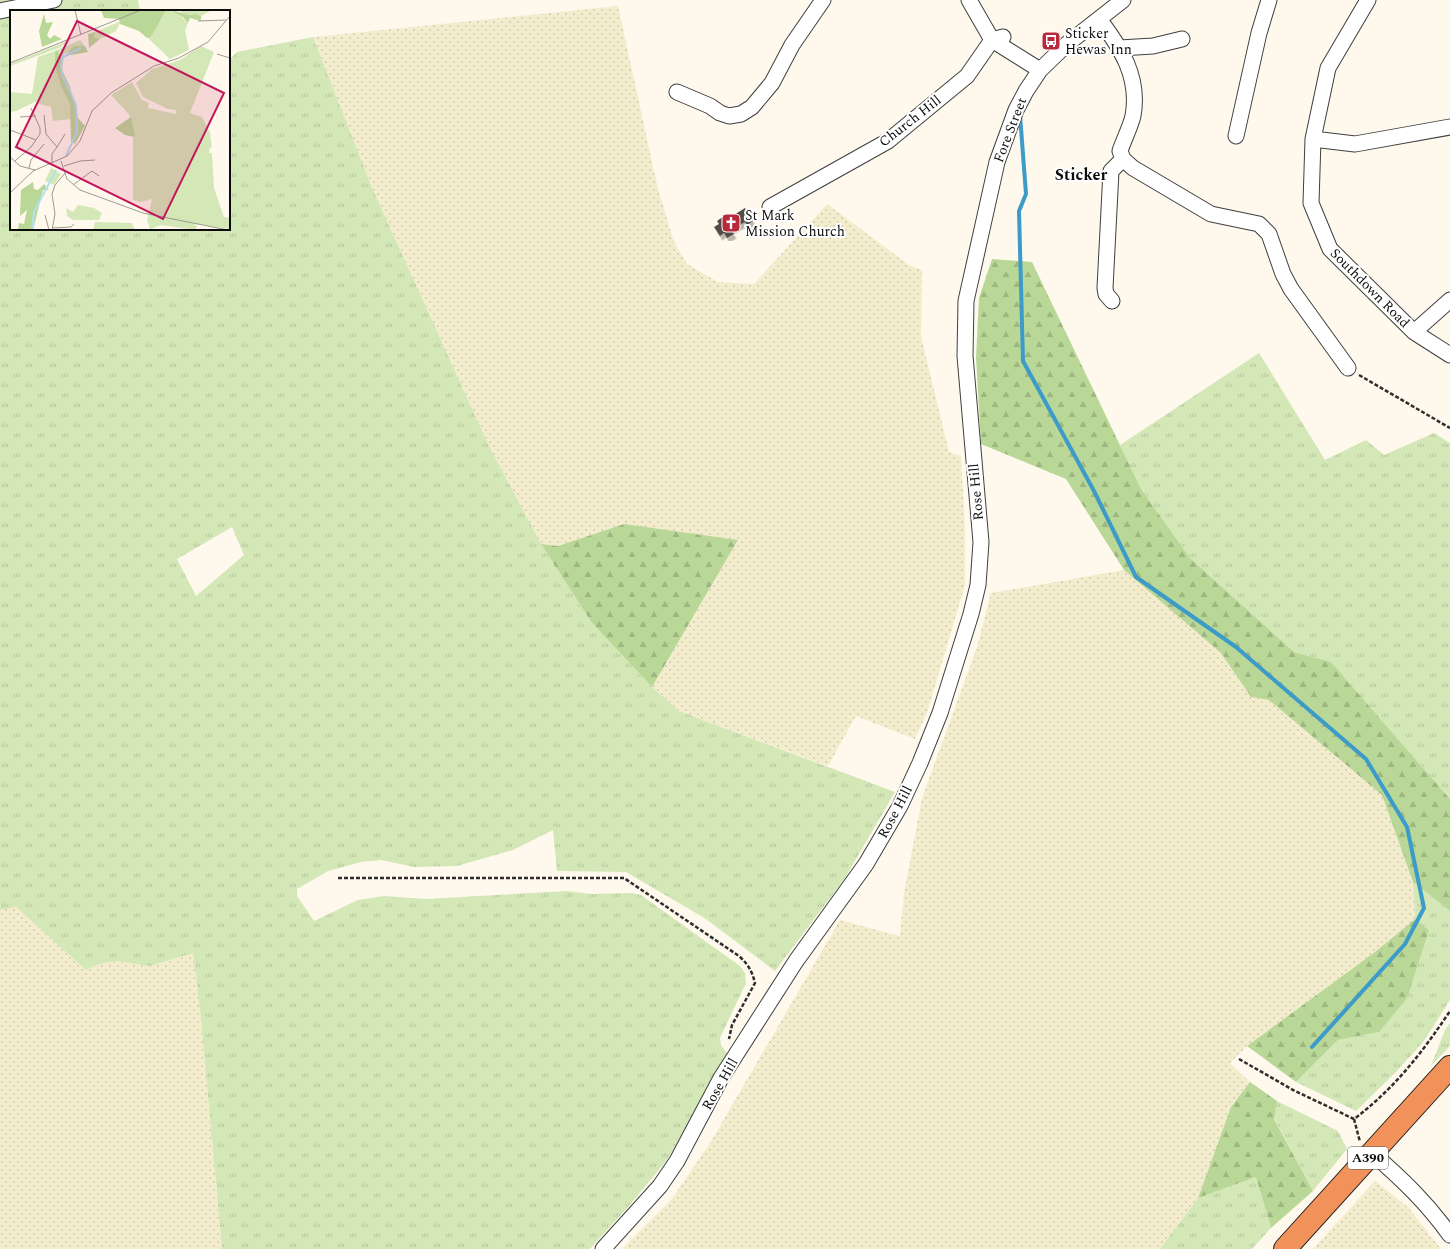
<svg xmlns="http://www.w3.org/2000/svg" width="1450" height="1249" viewBox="0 0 1450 1249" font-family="Spectral,serif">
	<defs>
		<pattern id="farmland-dots" width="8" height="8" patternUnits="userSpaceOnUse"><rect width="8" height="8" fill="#f3edcd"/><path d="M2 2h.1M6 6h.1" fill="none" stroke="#cfcaaf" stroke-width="1.8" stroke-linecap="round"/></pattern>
		<pattern id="grass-tufts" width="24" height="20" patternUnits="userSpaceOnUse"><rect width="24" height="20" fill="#d4e7b7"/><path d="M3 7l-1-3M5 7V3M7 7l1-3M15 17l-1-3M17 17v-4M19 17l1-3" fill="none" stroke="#b5c59c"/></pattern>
		<pattern id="forest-firs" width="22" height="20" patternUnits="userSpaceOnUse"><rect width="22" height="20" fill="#b9d797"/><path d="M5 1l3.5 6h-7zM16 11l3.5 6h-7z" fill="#9eb781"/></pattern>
		<filter id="shadow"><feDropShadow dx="2.5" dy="4.5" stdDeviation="0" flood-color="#0004"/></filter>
	</defs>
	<rect width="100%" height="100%" fill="#fef9ec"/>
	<path fill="url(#farmland-dots)" d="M 618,6 L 658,189 L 674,242 L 687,264 L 718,282 L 754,284 L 827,204 L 909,265 L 922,270 L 921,336 L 949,452 L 961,456 L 965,530 L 965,585 L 927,713 L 915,739 L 856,716 L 828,766 L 679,711 L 652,687 L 738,541 L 624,524 L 558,546 L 541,544 L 489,446 L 373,190 L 313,37 Z
		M 1124,570 L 1221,653 L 1251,697 L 1269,700 L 1382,795 L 1413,882 L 1415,919 L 1375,952 L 1247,1046 L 1230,1063 L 1250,1082 L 1231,1107 L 1198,1198 L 1160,1249 L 622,1249 L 671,1200 L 710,1143 L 840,920 L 900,936 L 904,893 L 922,798 L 977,647 L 991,593 Z
		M 16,906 L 86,970 L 99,964 L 116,961 L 151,966 L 193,953 L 200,1009 L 222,1249 L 0,1249 L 0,910 Z
		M 1375,1181 L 1408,1207 L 1441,1249 L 1313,1249 Z"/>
	<path fill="url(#grass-tufts)" fill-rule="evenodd" d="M 0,0 L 138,0 L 140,11 L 11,11 L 11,229 L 229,229 L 229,60 L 237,52 L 313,37 L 373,190 L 489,446 L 541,544 L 592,623 L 652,687 L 679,711 L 895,792 L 845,878 L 775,971 L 706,919 L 626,872 L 557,871 L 553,830 L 513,850 L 457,866 L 414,867 L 381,860 L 361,862 L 328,871 L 297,889 L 297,896 L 314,921 L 358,900 L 384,896 L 427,899 L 567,891 L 591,894 L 632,893 L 641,895 L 740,966 L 745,973 L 746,983 L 720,1038 L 721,1045 L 728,1055 L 667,1160 L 628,1207 L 590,1249 L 222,1249 L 200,1009 L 193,953 L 150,966 L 116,961 L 99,964 L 86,970 L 16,907 L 0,910 ZM 232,527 L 244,555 L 196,596 L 177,559 Z
		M 1259,353 L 1325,460 L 1366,440 L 1384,455 L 1434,433 L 1450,443 L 1450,799 L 1331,662 L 1294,652 L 1190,558 L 1141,489 L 1120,445 Z
		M 1413,882 L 1450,911 L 1450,1000 L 1424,1041 L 1396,1072 L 1356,1111 L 1296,1082 L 1338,1040 L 1379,1032 L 1429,930 L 1415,919 Z
		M 1450,1023 L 1450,1046 L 1431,1066 L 1445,1030 Z
		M 1277,1101 L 1338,1131 L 1347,1149 L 1313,1191 L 1274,1118 Z
		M 1256,1177 L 1271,1228 L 1252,1249 L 1160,1249 L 1198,1198 Z"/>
	<path fill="url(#forest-firs)" d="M 992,259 L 1032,262 L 1141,489 L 1190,558 L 1294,652 L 1331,662 L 1450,799 L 1450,911 L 1413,882 L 1382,795 L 1269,700 L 1251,697 L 1221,653 L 1124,570 L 1066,479 L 981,444 L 976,358 L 979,298 Z
		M 624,524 L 738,540 L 652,687 L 592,623 L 541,544 L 558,546 Z
		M 1415,919 L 1429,930 L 1407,998 L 1379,1032 L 1338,1040 L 1296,1082 L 1247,1046 L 1375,952 Z
		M 1250,1082 L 1277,1101 L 1274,1119 L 1313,1191 L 1271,1228 L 1256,1177 L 1198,1198 L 1231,1107 Z"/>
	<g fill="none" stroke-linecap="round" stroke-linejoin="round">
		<path stroke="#3c9bc8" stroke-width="4" d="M 1020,115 L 1026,194 L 1019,211 L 1023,361 L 1094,491 L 1136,577 L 1236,647 L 1366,759 L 1407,827 L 1424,908 L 1405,944 L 1312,1047"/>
	</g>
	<path fill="#544c49" filter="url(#shadow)" d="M 745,208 L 753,221 L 747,225 L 745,222 L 731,230 L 734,234 L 727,238 L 724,233 L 720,236 L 714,227 L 719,224 L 717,221 L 724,216 L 726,220 Z"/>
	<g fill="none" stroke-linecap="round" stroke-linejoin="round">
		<defs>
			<path id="minor" d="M 969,0 L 992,40 L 1040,70
				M 1368,0 L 1328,68 L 1313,139 L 1311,203 L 1330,249 L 1414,332 L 1450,355
				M 0,11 L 54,0
				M 1099,19 C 1121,48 1140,77 1133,116 C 1130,128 1124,139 1120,151 L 1123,159 L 1133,168 L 1211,214 L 1259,224 L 1269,234 L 1283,274 L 1291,289 L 1348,368
				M 1120,48 L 1153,46 L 1182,39
				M 677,92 L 710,106 L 720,113 L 729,116 L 741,114 L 752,107 L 772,83 L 792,45 L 823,0
				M 1236,136 L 1259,33 L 1269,0
				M 1313,139 L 1355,144 L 1450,127
				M 770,207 L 888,141 L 967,76 L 992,40 L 1003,37
				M 1112,301 L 1106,294 L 1105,288 L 1111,171 L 1123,159
				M 1414,332 L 1450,300
				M 1372,1153 C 1402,1179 1427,1203 1450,1235
				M 603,1249 L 660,1186 L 677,1161 L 721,1078 L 796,961 L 866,864 L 900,806 L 920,763 L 940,713 L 971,614 L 978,585 L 981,542 L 965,356 L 966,301 L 997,162 L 1016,110 L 1026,91 L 1040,70 L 1067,44 L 1123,0"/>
			<path id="highway" d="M 1285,1249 L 1450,1067"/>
		</defs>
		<use href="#minor" stroke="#3f3f3f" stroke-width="17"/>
		<use href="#highway" stroke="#1d1d1d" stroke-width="24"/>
		<path stroke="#2e2e2e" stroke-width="2.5" stroke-dasharray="4 2" stroke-linecap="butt" d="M 1359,375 L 1450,428
			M 338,878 L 624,878 L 739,956 C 748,964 752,971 755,983 L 732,1025 L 729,1039
			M 1239,1059 L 1293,1090 L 1354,1119 C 1394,1089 1422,1053 1450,1011
			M 1354,1119 L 1360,1142"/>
		<use href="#minor" stroke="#fff" stroke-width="15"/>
		<use href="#highway" stroke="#f09259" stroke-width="22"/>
	</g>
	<defs>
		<symbol id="bus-square" viewBox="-11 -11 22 22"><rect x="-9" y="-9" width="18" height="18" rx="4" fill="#b7293b" stroke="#fff"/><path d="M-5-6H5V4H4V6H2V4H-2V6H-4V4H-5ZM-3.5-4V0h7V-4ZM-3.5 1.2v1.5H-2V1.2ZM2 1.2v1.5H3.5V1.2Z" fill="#fff"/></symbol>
		<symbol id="church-square" viewBox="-11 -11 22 22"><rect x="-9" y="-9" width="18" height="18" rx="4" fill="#b7293b" stroke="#fff"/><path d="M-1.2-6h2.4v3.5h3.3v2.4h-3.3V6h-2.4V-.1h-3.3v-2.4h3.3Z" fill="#fff"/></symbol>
	</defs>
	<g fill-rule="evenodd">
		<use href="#bus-square" x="1040" y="30" width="22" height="22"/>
		<use href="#church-square" x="720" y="212" width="22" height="22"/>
	</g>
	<g text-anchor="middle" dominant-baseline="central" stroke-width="4" stroke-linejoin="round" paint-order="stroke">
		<rect fill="#fff" stroke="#555" stroke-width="1" x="1348" y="1147" width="40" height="22" rx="3"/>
		<g font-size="13" font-weight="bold" fill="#0c0c0c">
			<text x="1368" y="1158">A390</text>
		</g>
		<g font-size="14" fill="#0c0c0c" stroke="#fff" text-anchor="start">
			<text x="1065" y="33">Sticker<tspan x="1065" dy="16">Hewas Inn</tspan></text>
			<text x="745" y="215">St Mark<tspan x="745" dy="16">Mission Church</tspan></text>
		</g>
		<g font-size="14" fill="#0c0c0c" stroke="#fff">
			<text transform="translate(910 121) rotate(-38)">Church Hill</text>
			<text transform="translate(1010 130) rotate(-69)">Fore Street</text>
			<text transform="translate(1370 288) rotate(45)">Southdown Road</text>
			<text transform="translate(976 492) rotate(-95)">Rose Hill</text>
			<text transform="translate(895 812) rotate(-62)">Rose Hill</text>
			<text transform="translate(720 1084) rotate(-60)">Rose Hill</text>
		</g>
		<g font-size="16" font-weight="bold" fill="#0c0c0c" stroke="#fff">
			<text x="1081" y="175">Sticker</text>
		</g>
	</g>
	<g transform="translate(10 10)">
		<rect width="220" height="220" fill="#fef9ec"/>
		<path d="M 156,0 L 168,3 L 178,13 L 175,20 L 179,40 L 160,49 L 138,28 L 141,27 ZM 168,0 L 202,0 L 191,6 L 175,4 ZM 111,11 L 106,21 L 90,29 L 83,28 L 85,22 ZM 60,30 L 49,38 L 0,56 L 0,54 ZM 70,30 L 75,36 L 54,44 L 53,50 L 47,40 ZM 191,36 L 204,42 L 180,103 L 192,107 L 200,123 L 202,139 L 200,137 L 199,143 L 202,143 L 204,178 L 214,207 L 220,208 L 220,219 L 184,214 L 187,216 L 185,220 L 151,215 L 140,219 L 137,210 L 142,189 L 131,192 L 123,190 L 123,117 L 119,104 L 101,85 L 122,72 L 132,90 L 139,93 L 138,98 L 166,104 L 166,100 L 158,99 L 133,87 L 126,73 L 142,59 L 170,50 ZM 45,41 L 60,94 L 61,109 L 43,111 L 41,97 L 29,94 L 27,91 L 6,101 L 0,102 L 0,82 L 22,84 L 28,47 ZM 68,195 L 84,198 L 92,203 L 89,210 L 63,210 L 57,206 L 56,198 L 63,202 ZM 85,212 L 122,213 L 125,220 L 83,220 Z" fill="#d4e7b7"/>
		<path d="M 91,0 L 156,0 L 141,27 L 137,28 L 129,21 L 110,14 L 109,9 L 94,8 ZM 160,0 L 181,5 L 186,4 L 191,6 L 191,11 L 180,8 L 178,13 L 173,7 ZM 34,4 L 36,13 L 43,12 L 37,25 L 40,29 L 44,25 L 52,29 L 32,37 L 29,21 ZM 85,22 L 84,28 L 90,29 L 79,38 L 78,24 ZM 64,36 L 75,36 L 78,42 L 55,46 ZM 47,40 L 53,50 L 52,60 L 60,77 L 68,108 L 75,116 L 65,134 L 61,131 L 60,94 L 51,76 L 45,55 L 45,41 ZM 121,107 L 125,127 L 115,125 L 105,118 ZM 23,172 L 24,179 L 28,180 L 34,174 L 39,180 L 33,180 L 23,220 L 8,219 L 9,213 L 14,214 L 17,200 L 10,206 L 11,180 Z" fill="#b9d797"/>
		<path d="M 41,158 L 51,164 L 44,175 L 35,171 Z" fill="#d4e7b7"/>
		<path fill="none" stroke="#b2e1f4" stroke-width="2" d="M 56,146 L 67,122 L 66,95 L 52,65 L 51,56 L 53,47 L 71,38M 22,220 L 24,202 L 46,160"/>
		<path fill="none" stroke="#9d9a92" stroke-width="1" d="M 65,0 L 71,25M 188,11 L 216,10M 207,44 L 220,48M 0,53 L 131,0M 34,105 L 36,124 L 47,137 L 42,144 L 42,153M 10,107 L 26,106M 0,120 L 26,130M 47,137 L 55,124M 0,147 L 10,156 L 25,160M 5,151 L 21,137 L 30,124 L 30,118 L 21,98M 51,151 L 57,169 L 70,180 L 133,203 L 218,220M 54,156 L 70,151 L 85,150M 19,158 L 21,150 L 34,134M 63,175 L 82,161 L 89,166M 0,183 L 23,161 L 57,146 L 70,131 L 82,101 L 101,83 L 144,56 L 169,48 L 198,32 L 220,6M 35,205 L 39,220M 43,218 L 61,217 L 64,214M 42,220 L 45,204 L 42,184 L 45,175 L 55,163"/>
		<path fill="#c2185b" fill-opacity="0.15" stroke="#c2185b" stroke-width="2" d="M 67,11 L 214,83 L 153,209 L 6,137 Z"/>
		<rect width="220" height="220" fill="none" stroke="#0c0c0c" stroke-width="2"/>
	</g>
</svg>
